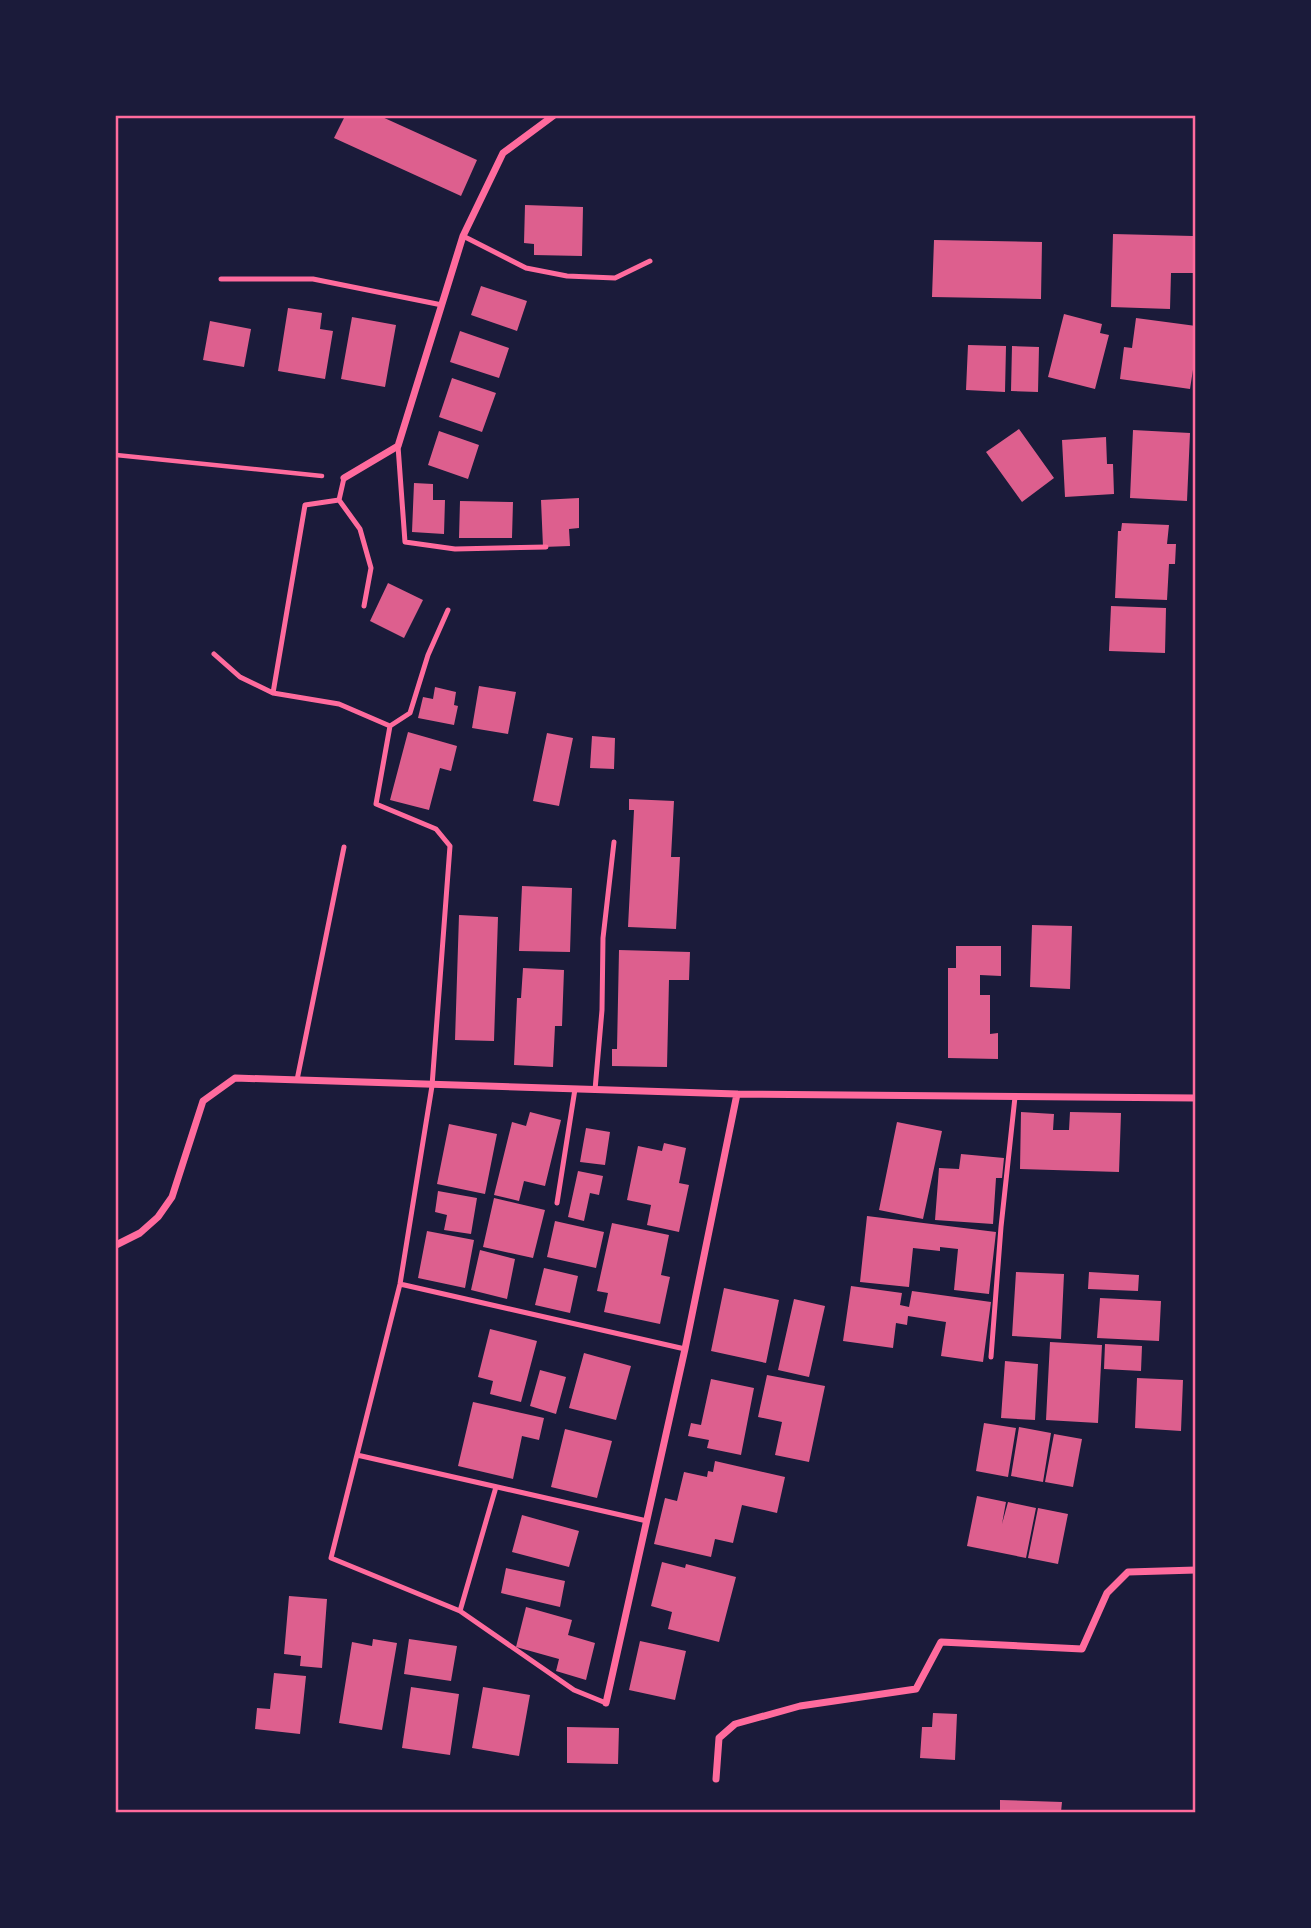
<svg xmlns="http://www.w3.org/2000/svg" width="1311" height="1928" viewBox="0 0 1311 1928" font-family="'Space Grotesk',sans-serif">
	<rect width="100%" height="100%" fill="#1b1b3a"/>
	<path fill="#dd5f8e" d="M 345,116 L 380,116 L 477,160 L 461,196 L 334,138 Z
		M 525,205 L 583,207 L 582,256 L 534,255 L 534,244 L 524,243 Z
		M 1113,234 L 1193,236 L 1193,273 L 1171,273 L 1170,309 L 1111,307 Z
		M 934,240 L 1042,242 L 1041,299 L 932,297 Z
		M 481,286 L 527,301 L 517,331 L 471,315 Z
		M 288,308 L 322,313 L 320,329 L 333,331 L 325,379 L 278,371 Z
		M 1064,314 L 1102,324 L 1100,333 L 1109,335 L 1095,389 L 1048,377 Z
		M 352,317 L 396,325 L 385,387 L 341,379 Z
		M 1136,318 L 1196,326 L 1196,350 L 1190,389 L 1120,379 L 1124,347 L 1132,348 Z
		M 210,321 L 251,329 L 244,367 L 203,360 Z
		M 460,331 L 509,348 L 499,378 L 450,362 Z
		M 968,345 L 1006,346 L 1005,392 L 966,390 Z
		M 1012,346 L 1039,347 L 1038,392 L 1011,391 Z
		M 452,378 L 496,393 L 482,432 L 439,417 Z
		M 1019,429 L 1054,478 L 1022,502 L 986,452 Z
		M 1133,430 L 1190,433 L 1187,501 L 1130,498 Z
		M 439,431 L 479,445 L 468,479 L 428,465 Z
		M 1106,437 L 1107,464 L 1113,464 L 1114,494 L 1065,497 L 1062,440 Z
		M 414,483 L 433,484 L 433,500 L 445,500 L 444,534 L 412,532 Z
		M 579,498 L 579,528 L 569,529 L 570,546 L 543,547 L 541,500 Z
		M 460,501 L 513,502 L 512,538 L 459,538 Z
		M 1122,523 L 1169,525 L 1167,544 L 1176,544 L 1175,564 L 1169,564 L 1167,600 L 1115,598 L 1118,531 L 1121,531 Z
		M 388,583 L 423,600 L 404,638 L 370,621 Z
		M 1111,606 L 1166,608 L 1165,653 L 1109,651 Z
		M 479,686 L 516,692 L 508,734 L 472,728 Z
		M 435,687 L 456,692 L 454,705 L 458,706 L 454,725 L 418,718 L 423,697 L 433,699 Z
		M 408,732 L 457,746 L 451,771 L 440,768 L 429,810 L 390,800 Z
		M 547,733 L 573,738 L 559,806 L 533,801 Z
		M 592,736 L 615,738 L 614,769 L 590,768 Z
		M 629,799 L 674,801 L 671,857 L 680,857 L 676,929 L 628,927 L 634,810 L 629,810 Z
		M 522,886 L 572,888 L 570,952 L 519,951 Z
		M 459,915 L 498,917 L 494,1041 L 455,1040 Z
		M 1032,925 L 1072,926 L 1070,989 L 1030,987 Z
		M 956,946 L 1001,946 L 1001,976 L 980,975 L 980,995 L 990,995 L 990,1034 L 998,1033 L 998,1059 L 948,1058 L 948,968 L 956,968 Z
		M 619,950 L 690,952 L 689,980 L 669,980 L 667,1067 L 612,1066 L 612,1049 L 617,1049 Z
		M 523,968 L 564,970 L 562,1026 L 555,1026 L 553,1067 L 514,1065 L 517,998 L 521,998 Z
		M 530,1112 L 561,1120 L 545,1186 L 524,1181 L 519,1201 L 494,1195 L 512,1122 L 526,1126 Z
		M 1021,1112 L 1054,1114 L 1053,1130 L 1069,1130 L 1070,1112 L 1121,1113 L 1119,1172 L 1020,1169 Z
		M 897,1122 L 942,1131 L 923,1219 L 879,1210 Z
		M 449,1124 L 497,1134 L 485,1194 L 437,1184 Z
		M 586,1128 L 610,1132 L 605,1165 L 580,1162 Z
		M 664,1143 L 686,1148 L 679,1183 L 689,1185 L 679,1232 L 647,1225 L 651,1205 L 627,1200 L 638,1146 L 662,1151 Z
		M 961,1154 L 1004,1158 L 1002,1178 L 996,1178 L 993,1224 L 935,1220 L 939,1168 L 959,1169 Z
		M 578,1171 L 603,1176 L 599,1195 L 590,1193 L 584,1221 L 568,1217 Z
		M 438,1191 L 477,1198 L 471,1234 L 444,1230 L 447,1215 L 435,1212 Z
		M 494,1198 L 545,1210 L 533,1258 L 483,1247 Z
		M 867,1216 L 996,1232 L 989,1294 L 954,1290 L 958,1249 L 940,1247 L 940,1251 L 913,1248 L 909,1287 L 860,1282 Z
		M 555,1221 L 604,1232 L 596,1268 L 547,1257 Z
		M 612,1223 L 669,1235 L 661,1275 L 670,1277 L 660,1324 L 604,1312 L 608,1293 L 597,1291 Z
		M 427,1231 L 474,1240 L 465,1288 L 418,1278 Z
		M 480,1250 L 515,1259 L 507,1299 L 471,1290 Z
		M 544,1268 L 578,1276 L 570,1313 L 535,1305 Z
		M 1016,1272 L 1064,1274 L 1061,1339 L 1012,1336 Z
		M 1089,1272 L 1139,1275 L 1138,1291 L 1088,1289 Z
		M 851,1286 L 902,1293 L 900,1305 L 909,1307 L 912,1291 L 991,1302 L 983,1362 L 941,1356 L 946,1322 L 908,1316 L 907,1325 L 896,1323 L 893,1348 L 843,1341 Z
		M 724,1288 L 779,1300 L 766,1363 L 711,1351 Z
		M 1100,1298 L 1161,1301 L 1159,1341 L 1097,1338 Z
		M 794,1299 L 825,1306 L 809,1377 L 778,1370 Z
		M 490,1329 L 537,1341 L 521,1402 L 490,1394 L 493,1381 L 478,1377 Z
		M 1050,1342 L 1102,1345 L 1098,1423 L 1046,1420 Z
		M 1105,1344 L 1142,1346 L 1141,1371 L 1104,1369 Z
		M 584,1353 L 631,1366 L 616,1420 L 569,1408 Z
		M 1005,1361 L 1038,1364 L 1035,1420 L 1001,1418 Z
		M 540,1370 L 566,1377 L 556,1414 L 530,1406 Z
		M 767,1375 L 825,1386 L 809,1462 L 775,1455 L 782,1422 L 758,1417 Z
		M 1137,1378 L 1183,1380 L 1181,1431 L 1135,1428 Z
		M 711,1379 L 754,1388 L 741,1455 L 707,1448 L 709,1440 L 688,1436 L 691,1423 L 701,1425 Z
		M 473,1402 L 544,1418 L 539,1440 L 522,1436 L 513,1479 L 458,1466 Z
		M 984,1423 L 1016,1428 L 1008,1477 L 976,1471 Z
		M 1019,1427 L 1051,1433 L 1043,1482 L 1011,1476 Z
		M 565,1429 L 612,1441 L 597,1498 L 551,1487 Z
		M 1054,1434 L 1082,1439 L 1073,1487 L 1045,1482 Z
		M 715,1461 L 785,1477 L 777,1513 L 742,1505 L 733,1543 L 715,1539 L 711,1557 L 654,1544 L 665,1498 L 677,1501 L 684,1472 L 707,1477 L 708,1471 L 713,1472 Z
		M 977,1496 L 1006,1502 L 1002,1524 L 1008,1502 L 1036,1508 L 1026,1558 L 967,1546 Z
		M 1038,1508 L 1068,1514 L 1058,1564 L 1028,1558 Z
		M 522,1515 L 579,1531 L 569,1567 L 512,1552 Z
		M 662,1562 L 685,1568 L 686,1564 L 736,1577 L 719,1642 L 668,1629 L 672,1612 L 651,1606 Z
		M 506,1568 L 565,1581 L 560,1607 L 501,1593 Z
		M 289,1596 L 327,1599 L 322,1668 L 300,1666 L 301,1656 L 284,1654 Z
		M 526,1607 L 572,1620 L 568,1635 L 595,1643 L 586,1680 L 556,1671 L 559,1659 L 516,1647 Z
		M 373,1639 L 397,1643 L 382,1730 L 339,1723 L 352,1642 L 372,1646 Z
		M 409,1639 L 457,1646 L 451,1681 L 404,1674 Z
		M 640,1641 L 686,1651 L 675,1700 L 629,1690 Z
		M 274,1673 L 306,1676 L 300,1734 L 255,1729 L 257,1708 L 270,1709 Z
		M 411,1687 L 459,1694 L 450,1755 L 402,1748 Z
		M 483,1687 L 530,1695 L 519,1756 L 472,1748 Z
		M 933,1713 L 957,1714 L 955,1760 L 920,1758 L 922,1727 L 932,1727 Z
		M 567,1727 L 619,1728 L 618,1764 L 567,1763 Z
		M 1000,1800 L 1062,1802 L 1061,1812 L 1000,1812 Z"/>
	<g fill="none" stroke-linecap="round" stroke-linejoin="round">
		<path stroke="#ff6b9d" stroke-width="4.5" d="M 116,455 L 322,476"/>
		<path stroke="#ff6b9d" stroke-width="5" d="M 463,236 L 526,268 L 567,276 L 615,278 L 650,261
			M 221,279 L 313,279 L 442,305
			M 398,446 L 405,542 L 455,549 L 546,547
			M 344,478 L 339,500 L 360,529 L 371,568 L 364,606
			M 214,654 L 240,677 L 273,693 L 339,704 L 390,726 L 376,804 L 436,829 L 450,846 L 432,1086 L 400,1284 L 331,1558 L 460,1611 L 574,1690 L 606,1703
			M 273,693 L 305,505 L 339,500
			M 390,726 L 410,713 L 428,655 L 448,610
			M 297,1080 L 344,847
			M 595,1090 L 602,1010 L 603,938 L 614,842
			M 557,1203 L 575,1089
			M 400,1284 L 685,1349
			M 991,1357 L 1001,1227 L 1015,1097
			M 357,1455 L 647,1521
			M 460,1611 L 496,1487"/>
		<path stroke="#ff6b9d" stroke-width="7" d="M 344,478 L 398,446 L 463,236 L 503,153 L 553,116
			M 116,1245 L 140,1233 L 158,1217 L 172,1197 L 203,1101 L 235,1078 L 737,1094 L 1196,1098
			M 606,1703 L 685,1349 L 737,1094
			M 716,1779 L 719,1738 L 735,1724 L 800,1706 L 916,1689 L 941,1642 L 1082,1649 L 1107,1593 L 1128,1572 L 1196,1570"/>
	</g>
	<rect width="1311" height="1928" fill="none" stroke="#1b1b3a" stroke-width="234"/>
	<rect x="117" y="117" width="1077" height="1694" fill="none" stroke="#ff6b9d" stroke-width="2.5"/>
</svg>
